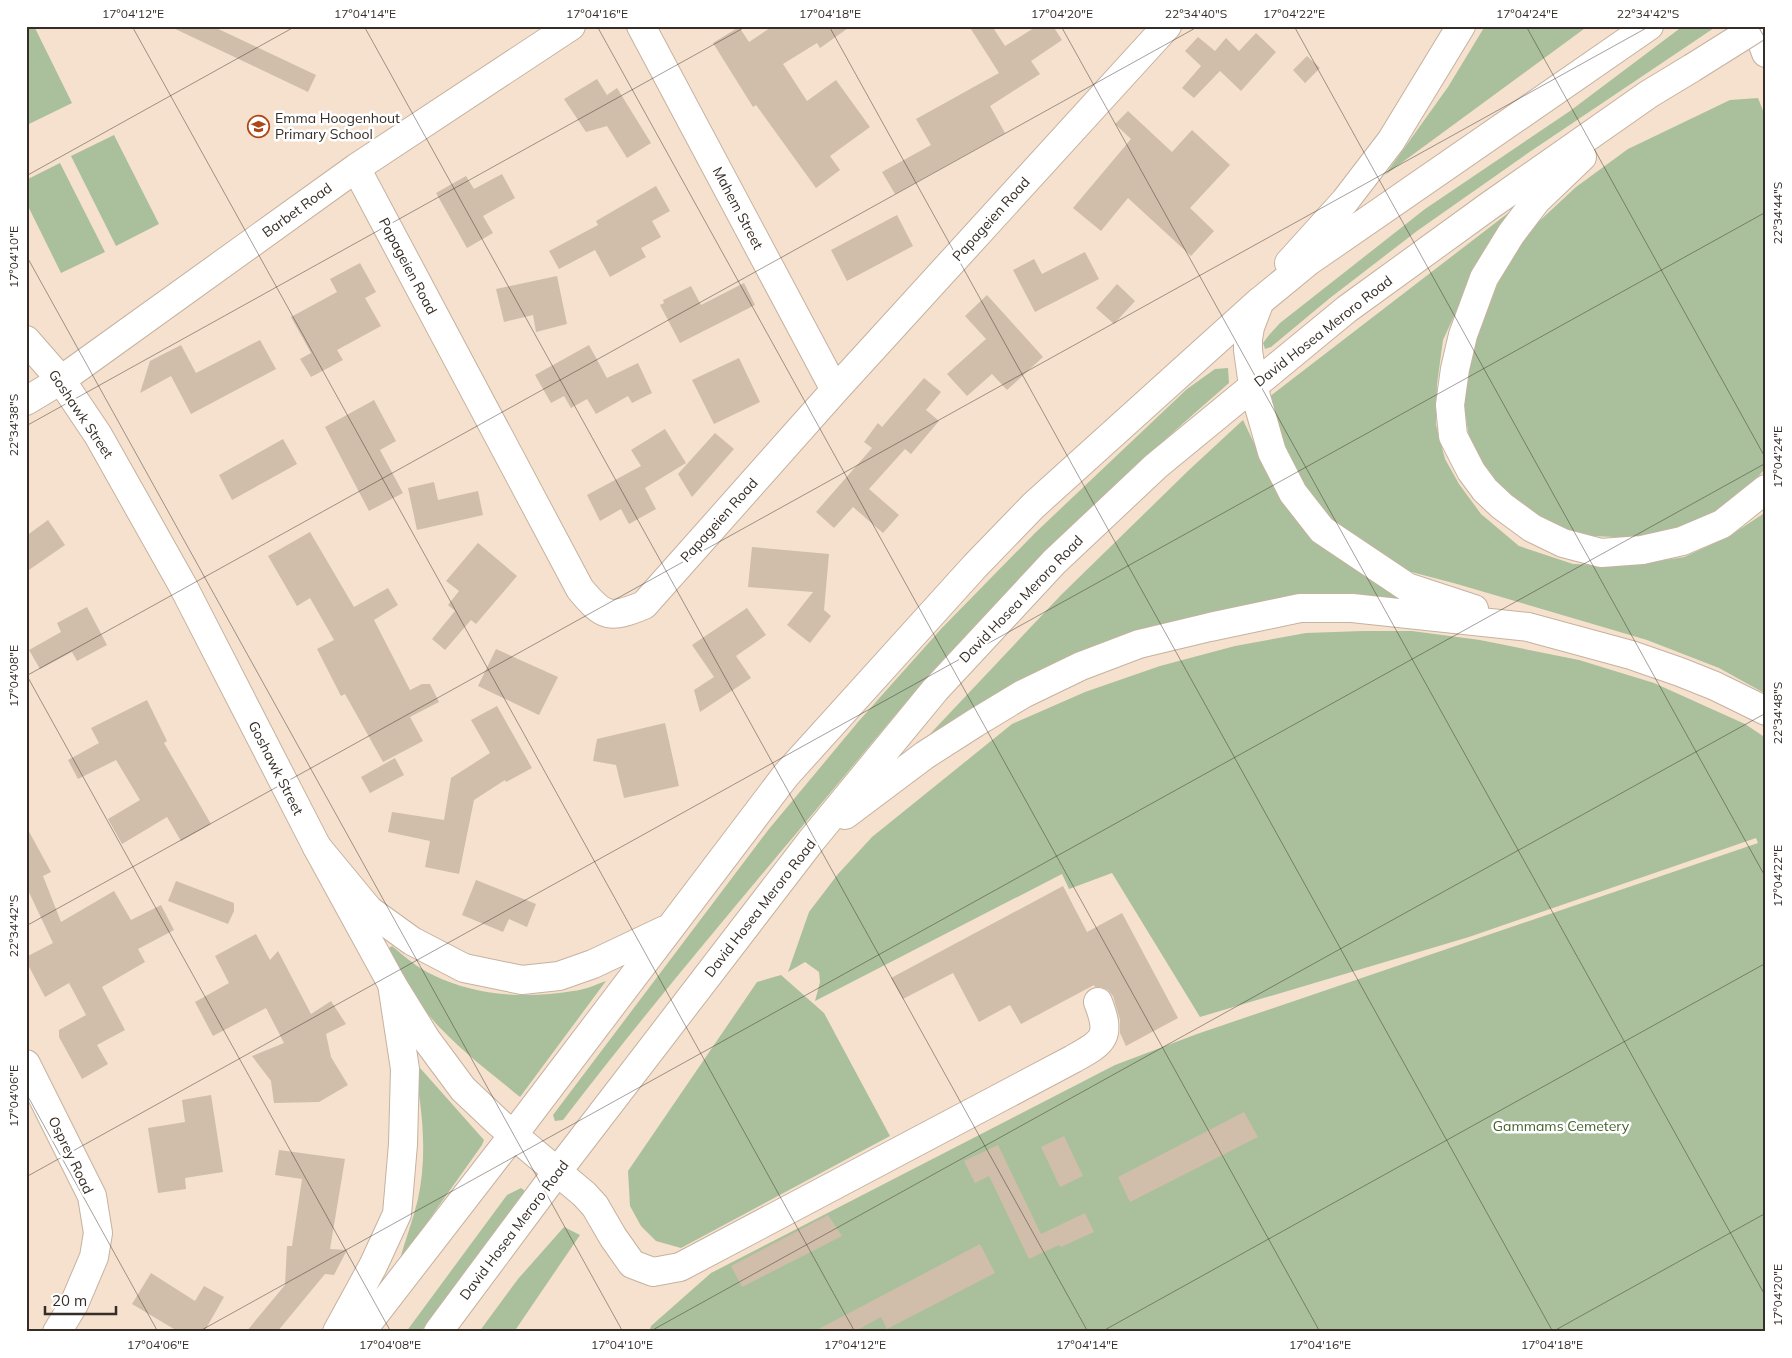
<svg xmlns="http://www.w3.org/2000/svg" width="1792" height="1358" viewBox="0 0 1792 1358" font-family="Mulish,sans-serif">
	<rect width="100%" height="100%" fill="#f5e1ce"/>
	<path fill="#aac09c" d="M 26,26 L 34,26 L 72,103 L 29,124 L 26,118 Z
		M 1485,26 L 1588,26 L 1385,175 L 1448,87 Z
		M 1683,26 L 1717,26 L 1528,153 L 1417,231 L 1330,298 L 1271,347 L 1265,349 L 1263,343 L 1269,335 L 1280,323 L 1425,209 L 1570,111 Z
		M 1758,98 L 1766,118 L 1766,468 L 1735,501 L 1693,523 L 1633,538 L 1594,536 L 1550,525 L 1489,480 L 1470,444 L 1464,405 L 1466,366 L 1482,319 L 1504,270 L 1533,227 L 1576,187 L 1628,149 L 1730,100 Z
		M 114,135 L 159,224 L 116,246 L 71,156 Z
		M 60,163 L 105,252 L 61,273 L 26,202 L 26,180 Z
		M 1516,207 L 1468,286 L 1443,340 L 1437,384 L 1436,425 L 1445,459 L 1459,484 L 1481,514 L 1519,546 L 1573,564 L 1626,566 L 1684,557 L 1728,537 L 1766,512 L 1766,694 L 1719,668 L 1647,640 L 1457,584 L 1404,570 L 1329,519 L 1294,470 L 1265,400 Z
		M 1228,368 L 1229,383 C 1126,472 1026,568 935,669 C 889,721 845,776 800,829 C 719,925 639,1021 563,1120 L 555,1121 L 553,1115 L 769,829 L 858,722 L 941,629 L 1035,533 L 1187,389 L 1215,369 Z
		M 1243,420 L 1271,479 L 1337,557 L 1368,578 L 1412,601 L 1328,597 L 1236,607 L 1185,619 L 1122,638 L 1051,665 L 930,734 L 1061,595 L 1189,470 Z
		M 1363,631 L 1412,631 L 1480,640 L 1579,660 L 1654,683 L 1745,724 L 1766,738 L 1766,1332 L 649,1332 L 651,1326 L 711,1273 L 1115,1065 L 1197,1034 L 1758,843 L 1756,838 L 1469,937 L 1200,1017 L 1112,873 L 1069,889 L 1062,874 L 815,1001 L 820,982 L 819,972 L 805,962 L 788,972 L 809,912 L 838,874 L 872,837 L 1012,724 L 1085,692 L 1160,666 L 1235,646 L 1306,633 Z
		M 392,946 C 405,957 418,968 433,975 C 476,996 525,999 573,991 C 584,990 595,985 606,981 L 520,1097 C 480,1064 435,1032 408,986 C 401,975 396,963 390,952 L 389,948 Z
		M 781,975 L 824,1013 L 890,1136 L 681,1248 L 656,1241 L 641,1226 L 630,1206 L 628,1171 L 757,982 Z
		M 413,1060 L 484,1140 L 482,1145 L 399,1262 C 405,1241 413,1220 418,1199 C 428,1153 422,1105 413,1060 Z
		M 521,1188 L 525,1191 L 421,1332 L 406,1332 L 507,1195 Z
		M 564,1227 L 580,1235 L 514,1332 L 479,1332 L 518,1279 Z"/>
	<path fill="#d0bdaa" d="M 169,26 L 212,26 L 316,75 L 308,92 Z
		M 773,26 L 851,26 L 820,48 L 817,43 L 783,64 L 807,101 L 836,80 L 870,127 L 830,156 L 840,170 L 816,188 L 756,105 L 753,107 L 713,43 L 739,27 L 749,42 Z
		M 969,26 L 992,26 L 1005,46 L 1037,26 L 1053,26 L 1062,40 L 1031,61 L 1040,74 L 990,106 L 1005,133 L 895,194 L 882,172 L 931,145 L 916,119 L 999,73 Z
		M 1256,33 L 1276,52 L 1241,91 L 1220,71 L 1194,98 L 1182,88 L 1201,66 L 1185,51 L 1198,37 L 1215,51 L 1226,38 L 1239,51 Z
		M 1307,56 L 1320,68 L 1305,83 L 1293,70 Z
		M 597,79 L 607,95 L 617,88 L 651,143 L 627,158 L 607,126 L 586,132 L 564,99 Z
		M 1128,111 L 1172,152 L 1192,130 L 1230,165 L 1190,208 L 1214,231 L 1191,256 L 1128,198 L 1101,231 L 1073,208 L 1131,139 L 1115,124 Z
		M 502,174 L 515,198 L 483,216 L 493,233 L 467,248 L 436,193 L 466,176 L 474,189 Z
		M 656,186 L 670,211 L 652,221 L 661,237 L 641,248 L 646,257 L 610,277 L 595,250 L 559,269 L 549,251 L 598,225 L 596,221 Z
		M 897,215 L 913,246 L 847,281 L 831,250 Z
		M 1085,252 L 1099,279 L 1035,312 L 1013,270 L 1034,259 L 1042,274 Z
		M 360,263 L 376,292 L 365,298 L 381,326 L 337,350 L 343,360 L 311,377 L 300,359 L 311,353 L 291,317 L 337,292 L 330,279 Z
		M 557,276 L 567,324 L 536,332 L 533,315 L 504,322 L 496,289 Z
		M 744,283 L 755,305 L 680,343 L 660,305 L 664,303 L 663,300 L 691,286 L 701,305 Z
		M 1117,284 L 1135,301 L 1114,324 L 1096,308 Z
		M 987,295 L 1043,357 L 1007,390 L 992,374 L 967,396 L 947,374 L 986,339 L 965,316 Z
		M 260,340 L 276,369 L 191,414 L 171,376 L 140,393 L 150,361 L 181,345 L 196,373 Z
		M 589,345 L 607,378 L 638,363 L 652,393 L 632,403 L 628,396 L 596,414 L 587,399 L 571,408 L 564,396 L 551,403 L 535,375 Z
		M 739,358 L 760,402 L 714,424 L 692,380 Z
		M 924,378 L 941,392 L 926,410 L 939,421 L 911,454 L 905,449 L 869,489 L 899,515 L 883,533 L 853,507 L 834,528 L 816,512 L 872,448 L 864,442 L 878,423 L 882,427 Z
		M 374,400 L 396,441 L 380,450 L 403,493 L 369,511 L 325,427 Z
		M 665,429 L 686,463 L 645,488 L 656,509 L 629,524 L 621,509 L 600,521 L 587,495 L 641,466 L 631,450 Z
		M 715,433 L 734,449 L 692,497 L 678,474 Z
		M 283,439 L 297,464 L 232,500 L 219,475 Z
		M 434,482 L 438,500 L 478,491 L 483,515 L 417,530 L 408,488 Z
		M 48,520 L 65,545 L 26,572 L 26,536 Z
		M 310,532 L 354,607 L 388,588 L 398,605 L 374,620 L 410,690 L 422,684 L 430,684 L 439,702 L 410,717 L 423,741 L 383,762 L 345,694 L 341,696 L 317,649 L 334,640 L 310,598 L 297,606 L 268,556 Z
		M 478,543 L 517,576 L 476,624 L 471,620 L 445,650 L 432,639 L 455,611 L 448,605 L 459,591 L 446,581 Z
		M 752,547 L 829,554 L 824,610 L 831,616 L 810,643 L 787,625 L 813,592 L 748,587 Z
		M 87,607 L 107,645 L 77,661 L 72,652 L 40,669 L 29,650 L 61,632 L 57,623 Z
		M 747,608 L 766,635 L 736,656 L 751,678 L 700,712 L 694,690 L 714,677 L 692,645 Z
		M 496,649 L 558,677 L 539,715 L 478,686 Z
		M 147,700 L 167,741 L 164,743 L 211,824 L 181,841 L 167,817 L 122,844 L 108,819 L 140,800 L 116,760 L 78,779 L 68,760 L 99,743 L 91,728 Z
		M 497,706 L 532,768 L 506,782 L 505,780 L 474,800 L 459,874 L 425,867 L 430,841 L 388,832 L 392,812 L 444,820 L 451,778 L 490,753 L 471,720 Z
		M 665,723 L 679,786 L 624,798 L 616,765 L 593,761 L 597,739 Z
		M 395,758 L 404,775 L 370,793 L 361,777 Z
		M 26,826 L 51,872 L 43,876 L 61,922 L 114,891 L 131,920 L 161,905 L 174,930 L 138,949 L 145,962 L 102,987 L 125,1030 L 97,1045 L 108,1064 L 82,1079 L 59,1037 L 59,1030 L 86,1015 L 69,983 L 45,997 L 26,961 L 26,957 L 53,943 L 26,886 Z
		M 476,880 L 536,904 L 527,927 L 509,919 L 503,932 L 462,915 Z
		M 176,881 L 234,903 L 234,911 L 228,924 L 168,901 Z
		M 1063,886 L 1087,932 L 1122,913 L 1178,1018 L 1126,1046 L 1120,1033 L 1120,1020 L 1113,996 L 1108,990 L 1101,987 L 1095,987 L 1094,985 L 1021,1024 L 1010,1005 L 979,1022 L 953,973 L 903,999 L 891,978 Z
		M 256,934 L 270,960 L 278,951 L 311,1014 L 331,1001 L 346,1024 L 326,1034 L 331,1057 L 348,1085 L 319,1102 L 274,1103 L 271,1081 L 252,1056 L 284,1043 L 266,1008 L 213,1036 L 195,1002 L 229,983 L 215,956 Z
		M 211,1095 L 223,1172 L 185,1178 L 186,1189 L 158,1193 L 148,1128 L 185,1122 L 182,1100 Z
		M 1244,1112 L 1258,1137 L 1130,1202 L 1118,1177 Z
		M 1064,1136 L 1083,1176 L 1060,1187 L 1041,1147 Z
		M 998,1145 L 1041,1234 L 1085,1213 L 1094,1232 L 1061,1247 L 1059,1245 L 1029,1259 L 989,1176 L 975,1183 L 964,1161 Z
		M 279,1150 L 345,1159 L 330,1249 L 347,1250 L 334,1275 L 325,1274 L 277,1332 L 246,1332 L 285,1285 L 287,1246 L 292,1246 L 302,1179 L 275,1175 Z
		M 828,1215 L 842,1236 L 742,1287 L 731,1266 Z
		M 980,1244 L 995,1273 L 887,1329 L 881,1317 L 854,1332 L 813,1332 Z
		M 151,1273 L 195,1301 L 204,1286 L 224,1297 L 204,1332 L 179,1332 L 132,1304 Z"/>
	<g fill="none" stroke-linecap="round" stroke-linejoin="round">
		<defs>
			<path id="minor" d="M 641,26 L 835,390
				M 356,168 L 580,589 C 604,618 610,619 644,605 L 835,390 L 1167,26
				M 26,340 L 61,380 L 98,435 L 183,586 L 317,847 L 392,984 L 426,1039 L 463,1089 L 499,1123 L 584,1194 L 595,1206 L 613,1237 L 632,1264 L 653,1272 L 680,1267 L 1073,1059 C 1103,1042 1112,1038 1098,1002
				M 26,401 L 61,380 L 356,168 L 571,26
				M 26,1064 L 92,1196 L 98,1233 L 94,1257 L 74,1304 L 57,1332"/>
			<path id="major" d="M 1756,26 L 1766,53
				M 1582,157 L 1536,201 L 1511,234 L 1484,278 L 1463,335 L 1455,369 L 1450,405 L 1453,436 L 1471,471 L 1485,490 L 1502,506 L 1532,528 L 1563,543 L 1601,553 L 1642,550 L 1682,541 L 1722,524 L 1766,489
				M 1289,263 L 1345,201 L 1391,141 L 1461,26
				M 1260,301 L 1250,327 L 1248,339 L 1248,350 L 1253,386 L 1272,452 L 1293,493 L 1322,530 L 1407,587 L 1474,609
				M 845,815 L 925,755 L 975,723 L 1023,694 L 1081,666 L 1139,644 L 1210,627 L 1300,608 L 1352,608 L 1528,627 L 1631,655 L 1680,672 L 1715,686 L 1766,711
				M 317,847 L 369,910 L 412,941 L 464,968 L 522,980 L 559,976 L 593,964 L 665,930
				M 337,1332 L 373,1266 L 397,1214 L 403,1144 L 405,1069 L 392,984
				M 361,1332 L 514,1134 L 786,775 L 975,566 L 1033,506 L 1259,302 L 1309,261 L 1649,26
				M 438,1332 L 557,1172 L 811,841 L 935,690 L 1054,562 L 1156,466 L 1347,309 L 1489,206 L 1649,94 L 1692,68"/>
		</defs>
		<use href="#minor" stroke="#c5b29f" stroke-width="30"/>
		<use href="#major" stroke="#c5b29f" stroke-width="30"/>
		<use href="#minor" stroke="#fff" stroke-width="28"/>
		<use href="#major" stroke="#fff" stroke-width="28"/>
		<defs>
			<path id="major-bridge" d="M 1692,68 L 1759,26"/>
		</defs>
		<use href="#major-bridge" stroke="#c5b29f" stroke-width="30" stroke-linecap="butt"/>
		<use href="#major-bridge" stroke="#fff" stroke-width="28"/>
	</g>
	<path fill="none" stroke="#352d26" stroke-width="1" stroke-opacity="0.45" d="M 132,26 L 855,1332M 364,26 L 1088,1332M 597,26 L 1320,1332M 829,26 L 1553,1332M 1061,26 L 1766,1297M 1294,26 L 1766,878M 1526,26 L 1766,459M 1758,26 L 1766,40M 26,176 L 296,26M 26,255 L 623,1332M 26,426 L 747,26M 26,674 L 391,1332M 26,676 L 1199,26M 26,926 L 1650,26M 26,1093 L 158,1332M 26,1177 L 1766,212M 198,1332 L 1766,463M 649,1332 L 1766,713M 1101,1332 L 1766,963M 1552,1332 L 1766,1213"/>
	<defs>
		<symbol id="school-ring" viewBox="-11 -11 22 22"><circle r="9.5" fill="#fff" stroke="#ac4817" stroke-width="1.5"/><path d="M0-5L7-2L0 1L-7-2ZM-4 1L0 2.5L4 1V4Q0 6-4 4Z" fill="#ac4817"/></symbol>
	</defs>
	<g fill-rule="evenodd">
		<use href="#school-ring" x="246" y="114" width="25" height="25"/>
	</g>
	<g text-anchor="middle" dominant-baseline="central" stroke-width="5" stroke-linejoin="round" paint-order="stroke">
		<g font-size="14" fill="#352d26" stroke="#fff" text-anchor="start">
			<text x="275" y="118">Emma Hoogenhout<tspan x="275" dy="16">Primary School</tspan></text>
		</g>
		<g font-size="14" fill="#352d26" stroke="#fff">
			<text transform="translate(738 208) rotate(62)">Mahem Street</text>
			<text transform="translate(297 210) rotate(-36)">Barbet Road</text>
			<text transform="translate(991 219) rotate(-48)">Papageien Road</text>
			<text transform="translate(408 266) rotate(62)">Papageien Road</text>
			<text transform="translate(1323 331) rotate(-38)">David Hosea Meroro Road</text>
			<text transform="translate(81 414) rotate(56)">Goshawk Street</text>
			<text transform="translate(719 520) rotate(-48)">Papageien Road</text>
			<text transform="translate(1021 599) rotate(-46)">David Hosea Meroro Road</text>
			<text transform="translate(276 768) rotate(63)">Goshawk Street</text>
			<text transform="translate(760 908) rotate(-52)">David Hosea Meroro Road</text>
			<text transform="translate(71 1155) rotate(64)">Osprey Road</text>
			<text transform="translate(514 1230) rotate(-53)">David Hosea Meroro Road</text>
		</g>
		<g font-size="14" fill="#41612a" stroke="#fff">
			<text x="1561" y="1126">Gammams Cemetery</text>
		</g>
	</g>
	<rect width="1792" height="1358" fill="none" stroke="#ffffff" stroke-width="55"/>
	<path d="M45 1306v8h71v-8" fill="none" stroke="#352d26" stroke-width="2.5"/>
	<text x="52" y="1306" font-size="15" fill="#352d26" stroke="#ffffff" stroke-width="4" paint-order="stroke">20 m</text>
	<rect x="28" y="28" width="1736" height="1302" fill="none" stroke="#352d26" stroke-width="2"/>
	<g font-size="12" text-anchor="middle" fill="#352d26">
		<text x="133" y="18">17°04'12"E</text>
		<text x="365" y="18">17°04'14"E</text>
		<text x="597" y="18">17°04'16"E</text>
		<text x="830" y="18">17°04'18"E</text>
		<text x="1062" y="18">17°04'20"E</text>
		<text x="1196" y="18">22°34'40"S</text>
		<text x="1294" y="18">17°04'22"E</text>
		<text x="1527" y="18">17°04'24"E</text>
		<text x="1648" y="18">22°34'42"S</text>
		<text transform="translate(1778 213) rotate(-90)" y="4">22°34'44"S</text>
		<text transform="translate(14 257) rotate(-90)" y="4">17°04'10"E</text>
		<text transform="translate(14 425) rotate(-90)" y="4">22°34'38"S</text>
		<text transform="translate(1778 457) rotate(-90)" y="4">17°04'24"E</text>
		<text transform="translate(14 676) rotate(-90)" y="4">17°04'08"E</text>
		<text transform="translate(1778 713) rotate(-90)" y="4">22°34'48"S</text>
		<text transform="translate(1778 876) rotate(-90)" y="4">17°04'22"E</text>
		<text transform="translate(14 926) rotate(-90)" y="4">22°34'42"S</text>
		<text transform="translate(14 1096) rotate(-90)" y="4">17°04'06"E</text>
		<text transform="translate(1778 1295) rotate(-90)" y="4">17°04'20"E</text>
		<text x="158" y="1349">17°04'06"E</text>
		<text x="390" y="1349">17°04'08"E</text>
		<text x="622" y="1349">17°04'10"E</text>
		<text x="855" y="1349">17°04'12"E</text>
		<text x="1087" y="1349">17°04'14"E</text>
		<text x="1320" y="1349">17°04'16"E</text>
		<text x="1552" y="1349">17°04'18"E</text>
	</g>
</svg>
